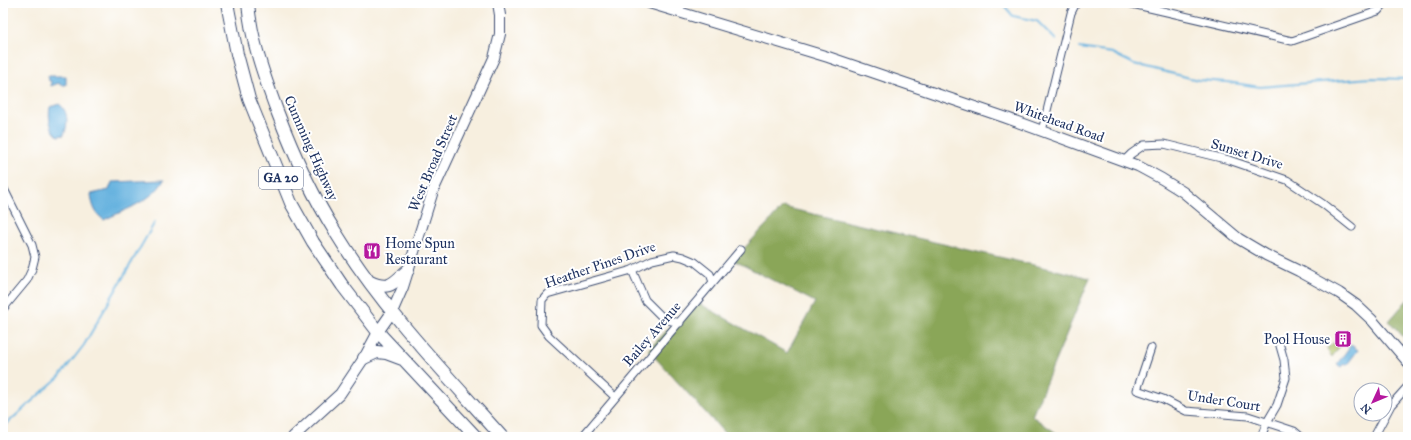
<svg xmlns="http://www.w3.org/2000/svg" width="1411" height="440" viewBox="0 0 1411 440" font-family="'IM FELL Great Primer',serif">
	<rect width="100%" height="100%" fill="#fff"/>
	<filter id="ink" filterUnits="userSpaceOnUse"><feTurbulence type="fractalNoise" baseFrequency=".025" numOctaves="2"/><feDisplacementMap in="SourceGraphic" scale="8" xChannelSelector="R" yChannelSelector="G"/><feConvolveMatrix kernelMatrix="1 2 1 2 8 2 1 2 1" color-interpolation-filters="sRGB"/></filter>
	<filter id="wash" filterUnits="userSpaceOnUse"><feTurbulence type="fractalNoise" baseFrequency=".012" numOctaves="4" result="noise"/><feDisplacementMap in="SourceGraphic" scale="16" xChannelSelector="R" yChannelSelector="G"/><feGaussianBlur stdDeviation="0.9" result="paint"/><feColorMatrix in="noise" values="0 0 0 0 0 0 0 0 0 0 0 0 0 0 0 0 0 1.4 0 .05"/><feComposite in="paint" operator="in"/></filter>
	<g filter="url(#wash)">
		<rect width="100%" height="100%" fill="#f7efdf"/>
		<path fill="#adbf62" stroke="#647760" d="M 1336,341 L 1340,346 L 1332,357 L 1327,350 L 1327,348 Z"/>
		<path fill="#8aa658" stroke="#526a5b" d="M 783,207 L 1090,278 L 1032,416 L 1062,437 L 728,437 L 648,350 L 695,301 L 787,353 L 815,302 L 733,260 Z
			M 1408,299 L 1408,342 L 1389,321 Z"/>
		<path fill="#66b2df" stroke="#40709e" d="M 48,76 L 66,76 L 66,85 L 60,85 L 59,83 L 51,86 L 51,81 L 49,81 Z
			M 59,104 C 69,111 68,125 64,135 L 58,136 C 50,130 48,117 50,107 Z
			M 164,180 C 153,201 124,210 104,220 C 95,214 92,205 91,194 L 109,190 L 112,182 Z
			M 1351,345 L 1358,350 L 1346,366 L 1344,364 L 1341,367 L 1337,364 Z"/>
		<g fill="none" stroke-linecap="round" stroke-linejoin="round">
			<path stroke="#66b2df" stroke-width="2" d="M 1002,3 L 1013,16 L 1037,21 L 1056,40
				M 1079,48 L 1112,53 L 1134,64 L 1198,80 L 1227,82 L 1260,87 L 1371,78 L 1408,79
				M 3,427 L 60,376 L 84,345 L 155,222"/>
		</g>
	</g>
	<g filter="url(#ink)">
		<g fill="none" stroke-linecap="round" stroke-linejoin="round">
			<defs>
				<path id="street" d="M 1128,3 L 1292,41 L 1378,11 L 1385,3
					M 1042,131 L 1071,13 L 1076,3
					M 1125,160 L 1131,154 L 1144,145 L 1164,144 L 1229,160 L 1287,180 L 1323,204 L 1352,227
					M 3,187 L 32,245 L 35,257 L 32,269 L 27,280 L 3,309
					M 632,270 L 645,300 L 664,319 L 680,323
					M 1151,348 L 1137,390 L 1163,399 L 1186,411 L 1248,416 L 1294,431 L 1301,437
					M 615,397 L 549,336 L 541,325 L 542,300 L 547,294 L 632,270 L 652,260 L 674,255 L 683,257 L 695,262 L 710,274 L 713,282
					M 582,437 L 741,249
					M 1261,437 L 1267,422 L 1277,405 L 1286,378 L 1284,360 L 1280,346
					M 1374,437 L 1391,405 L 1408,386"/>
				<path id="secondary" d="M 649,3 L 828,57 L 1004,117 L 1138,166 L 1162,179 L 1183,192 L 1239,239 L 1266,255 L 1299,271 L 1339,293 L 1356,305 L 1372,320 L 1408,362
					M 293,437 L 340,394 L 364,358 L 378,332 L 392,312 L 403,287 L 433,191 L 494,58 L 500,34 L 500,15 L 498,3"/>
				<path id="highway" d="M 227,3 L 237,54 L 249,99 L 291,203 L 313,242 L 342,285 L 378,332 L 476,437
					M 248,3 C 251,40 264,76 277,111 C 293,153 312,195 336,233 C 382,308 444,372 502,437
					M 370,282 C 390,291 393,283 408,270
					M 364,358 L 377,352 L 386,353 L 402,359"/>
			</defs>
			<use href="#street" stroke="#3c4c71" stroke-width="9"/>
			<use href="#secondary" stroke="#3c4c71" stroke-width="12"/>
			<use href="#highway" stroke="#3c4c71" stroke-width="14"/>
			<use href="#street" stroke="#fff" stroke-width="7"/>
			<use href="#secondary" stroke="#fff" stroke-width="10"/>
			<use href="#highway" stroke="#fff" stroke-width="12"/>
		</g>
	</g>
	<defs>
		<symbol id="restaurant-square" viewBox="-11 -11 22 22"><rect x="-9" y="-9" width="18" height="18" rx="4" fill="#b5179e" stroke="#fff"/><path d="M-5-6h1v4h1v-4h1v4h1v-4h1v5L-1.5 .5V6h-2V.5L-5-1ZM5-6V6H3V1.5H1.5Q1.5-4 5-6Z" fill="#fff"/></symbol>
		<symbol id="building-square" viewBox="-11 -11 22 22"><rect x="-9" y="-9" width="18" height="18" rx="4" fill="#b5179e" stroke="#fff"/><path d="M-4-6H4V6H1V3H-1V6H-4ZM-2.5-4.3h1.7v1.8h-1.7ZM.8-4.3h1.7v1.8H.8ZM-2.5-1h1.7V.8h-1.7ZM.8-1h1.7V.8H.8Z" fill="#fff"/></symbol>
	</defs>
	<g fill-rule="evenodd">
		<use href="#restaurant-square" x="362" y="241" width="20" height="20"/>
		<use href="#building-square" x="1333" y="329" width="20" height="20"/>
	</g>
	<g text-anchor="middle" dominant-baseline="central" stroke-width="4" stroke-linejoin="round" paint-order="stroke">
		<rect fill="#fff" stroke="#5f6d8e" stroke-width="1" x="259" y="167" width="44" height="22" rx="3"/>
		<g font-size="13" font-weight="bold" fill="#1b2f5e">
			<text x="281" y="178">GA 20</text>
		</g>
		<g font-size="14" fill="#1b2f5e" stroke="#fff">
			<text transform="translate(1059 122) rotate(20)">Whitehead Road</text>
			<text transform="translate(311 148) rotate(66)">Cumming Highway</text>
			<text transform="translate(1247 154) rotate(17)">Sunset Drive</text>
			<text transform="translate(433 163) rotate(-67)">West Broad Street</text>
			<text transform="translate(600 265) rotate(-19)">Heather Pines Drive</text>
			<text transform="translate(652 334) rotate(-49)">Bailey Avenue</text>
			<text transform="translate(1224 401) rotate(9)">Under Court</text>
		</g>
		<g font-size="14" fill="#1b2f5e" stroke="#fff" text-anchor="start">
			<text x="385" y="243">Home Spun<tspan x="385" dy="16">Restaurant</tspan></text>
			<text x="1330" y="339" text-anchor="end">Pool House</text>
		</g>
	</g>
	<rect width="1411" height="440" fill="none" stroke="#fff" stroke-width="16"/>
	<g transform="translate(1373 402) rotate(226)"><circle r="19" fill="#ffffff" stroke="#a4acbf"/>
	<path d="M0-3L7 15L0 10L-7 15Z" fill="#b5179e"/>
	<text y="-6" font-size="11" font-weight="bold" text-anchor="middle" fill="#1b2f5e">N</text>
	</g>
</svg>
